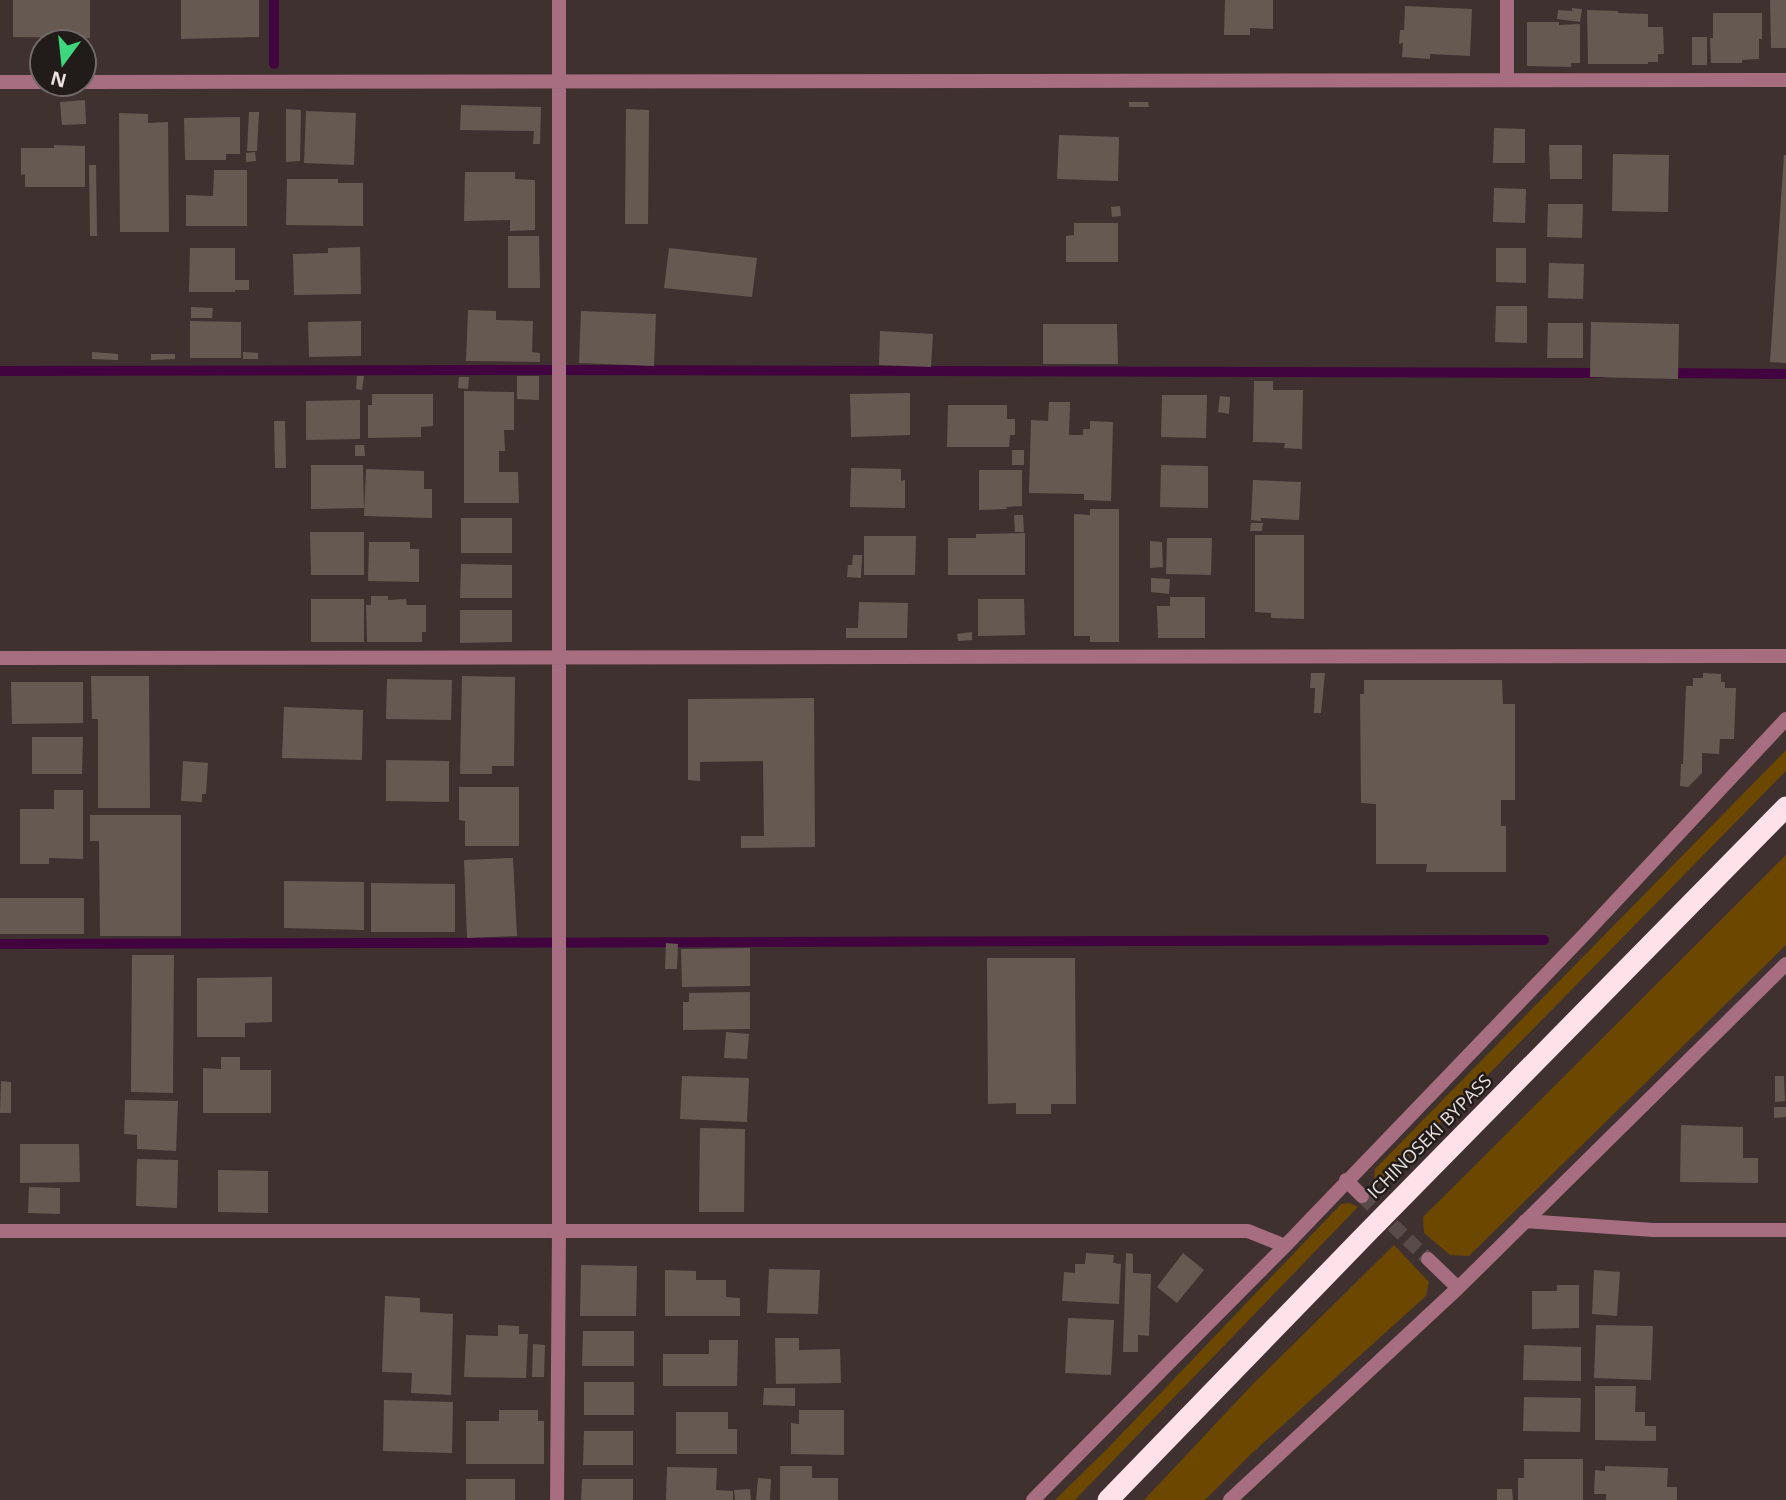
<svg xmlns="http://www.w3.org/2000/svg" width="1786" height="1500" viewBox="0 0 1786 1500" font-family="'Open Sans',sans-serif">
	<rect width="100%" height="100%" fill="#3f3130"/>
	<path fill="#6c4700" d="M 1786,750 L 1786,771 L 1380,1185 L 1374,1179 L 1375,1169 Z
		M 1786,855 L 1786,945 L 1469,1256 L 1450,1255 L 1424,1233 L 1423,1217 Z
		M 1350,1203 L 1358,1207 L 1075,1500 L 1055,1500 L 1109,1447 L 1341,1204 Z
		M 1394,1245 L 1429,1282 L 1426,1296 L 1251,1454 L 1205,1500 L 1144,1500 L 1253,1384 Z"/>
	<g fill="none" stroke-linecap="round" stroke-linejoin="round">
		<path stroke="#42043e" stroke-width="10" d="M 274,64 L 274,0
			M 0,371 L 544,370 L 1603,373
			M 1668,373 L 1786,374
			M 0,944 L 1544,940"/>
	</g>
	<path fill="#665952" d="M 13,0 L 90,0 L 90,38 L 13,37 Z
		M 181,0 L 259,0 L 259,37 L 181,39 Z
		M 1225,0 L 1273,0 L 1273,29 L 1250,28 L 1250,35 L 1224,35 Z
		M 1770,0 L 1786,0 L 1786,48 L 1771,48 Z
		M 1405,6 L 1472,9 L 1470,56 L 1430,54 L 1430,59 L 1402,57 L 1403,43 L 1399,44 L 1400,30 L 1404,30 Z
		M 1572,8 L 1582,9 L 1580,22 L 1557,19 L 1558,10 L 1572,11 Z
		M 1587,10 L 1618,11 L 1618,13 L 1648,14 L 1648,27 L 1663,27 L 1664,54 L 1658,54 L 1658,62 L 1648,62 L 1648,64 L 1588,64 Z
		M 1713,13 L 1762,13 L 1762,39 L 1759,39 L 1759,59 L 1742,60 L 1742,63 L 1711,63 L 1710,38 L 1713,38 Z
		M 1527,22 L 1559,22 L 1559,25 L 1580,24 L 1580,63 L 1571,63 L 1571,67 L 1527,66 Z
		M 1692,37 L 1707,37 L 1707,65 L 1692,65 Z
		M 85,100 L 86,124 L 62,125 L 60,102 Z
		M 1129,102 L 1148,102 L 1149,107 L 1129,107 Z
		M 461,105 L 541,107 L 540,144 L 533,144 L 534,131 L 460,130 Z
		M 286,109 L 301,110 L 300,161 L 286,162 Z
		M 626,109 L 649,110 L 648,224 L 625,224 Z
		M 306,111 L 356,113 L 354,165 L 304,163 Z
		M 249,112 L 259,112 L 257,151 L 247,151 Z
		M 119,113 L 148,114 L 148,123 L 168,122 L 169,232 L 120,232 Z
		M 240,117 L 240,154 L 226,154 L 226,160 L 185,160 L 184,118 Z
		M 1494,128 L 1525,129 L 1525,163 L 1493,163 Z
		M 1059,135 L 1119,137 L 1118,181 L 1057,179 Z
		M 54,145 L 85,146 L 85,187 L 25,187 L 25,174 L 21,175 L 21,148 L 54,148 Z
		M 1549,145 L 1582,145 L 1582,179 L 1550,179 Z
		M 255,152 L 256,161 L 246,162 L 246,153 Z
		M 1613,154 L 1669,155 L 1668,212 L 1612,211 Z
		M 1784,155 L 1786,155 L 1786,363 L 1770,362 Z
		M 89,165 L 96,165 L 97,236 L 90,236 Z
		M 214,170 L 247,170 L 247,226 L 186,226 L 186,195 L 213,196 Z
		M 465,172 L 515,172 L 515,179 L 535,180 L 535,230 L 510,231 L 510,220 L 464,221 Z
		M 287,179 L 338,179 L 338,183 L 363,183 L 363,226 L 286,225 Z
		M 1494,188 L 1526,189 L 1525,223 L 1493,222 Z
		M 1548,204 L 1583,204 L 1582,238 L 1547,237 Z
		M 1120,206 L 1121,216 L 1112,217 L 1111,207 Z
		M 1074,223 L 1118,223 L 1118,262 L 1066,262 L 1066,236 L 1074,235 Z
		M 508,236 L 539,236 L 540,288 L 508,288 Z
		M 360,247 L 361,294 L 294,295 L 293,254 L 328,253 L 328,248 Z
		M 190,248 L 235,248 L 235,280 L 249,280 L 249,290 L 235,290 L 235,292 L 189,292 Z
		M 669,248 L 757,258 L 752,297 L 664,288 Z
		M 1496,248 L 1526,248 L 1526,283 L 1496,282 Z
		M 1549,263 L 1584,264 L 1583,299 L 1548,298 Z
		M 1496,306 L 1527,306 L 1527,343 L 1495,342 Z
		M 191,307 L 213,308 L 212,318 L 191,318 Z
		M 468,310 L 496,311 L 496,320 L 533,321 L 532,352 L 540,353 L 540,362 L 466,361 Z
		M 581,311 L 656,314 L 654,366 L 579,363 Z
		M 190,321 L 241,322 L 241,358 L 190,358 Z
		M 361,321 L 361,356 L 309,357 L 308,322 Z
		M 1591,322 L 1679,324 L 1678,379 L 1590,377 Z
		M 1548,323 L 1583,323 L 1583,358 L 1547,358 Z
		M 1043,324 L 1117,324 L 1118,364 L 1043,364 Z
		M 880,331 L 933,334 L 931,367 L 879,365 Z
		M 92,352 L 118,354 L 118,360 L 92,359 Z
		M 243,352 L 258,353 L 258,359 L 243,359 Z
		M 151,354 L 175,354 L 175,359 L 151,360 Z
		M 357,376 L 364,376 L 362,390 L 356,389 Z
		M 517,376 L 539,376 L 539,400 L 517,399 Z
		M 459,377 L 469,377 L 468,389 L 458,388 Z
		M 1254,381 L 1273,381 L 1273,390 L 1303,390 L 1302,449 L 1284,448 L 1285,443 L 1253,442 Z
		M 464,391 L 514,392 L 514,430 L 504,430 L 505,451 L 499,451 L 499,472 L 518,472 L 519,503 L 464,503 Z
		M 910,393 L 910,435 L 851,437 L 850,394 Z
		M 372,394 L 433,394 L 433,426 L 421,427 L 421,437 L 368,438 L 368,405 L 372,405 Z
		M 1162,395 L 1207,395 L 1206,438 L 1161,437 Z
		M 1220,396 L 1230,397 L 1229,414 L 1218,412 Z
		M 360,400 L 360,439 L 306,440 L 306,401 Z
		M 1049,402 L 1070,402 L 1069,435 L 1083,435 L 1083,429 L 1090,429 L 1090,421 L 1113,422 L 1111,501 L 1084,500 L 1084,494 L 1029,493 L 1031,420 L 1048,421 Z
		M 948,405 L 1007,405 L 1007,419 L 1015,419 L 1015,435 L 1010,435 L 1009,447 L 947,447 Z
		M 274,421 L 285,421 L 286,468 L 275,468 Z
		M 355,445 L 364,445 L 365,456 L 355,456 Z
		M 1012,450 L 1024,450 L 1024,465 L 1012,465 Z
		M 311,465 L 363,465 L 364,508 L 311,509 Z
		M 1161,465 L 1208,466 L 1208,508 L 1160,507 Z
		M 851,468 L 901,469 L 901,481 L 905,480 L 905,508 L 850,507 Z
		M 366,469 L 424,471 L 424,489 L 432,489 L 432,518 L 364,516 Z
		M 979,470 L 1022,470 L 1022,506 L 1006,507 L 1007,509 L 979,510 Z
		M 1253,480 L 1301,482 L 1299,520 L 1261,518 L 1261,521 L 1251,520 Z
		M 1090,509 L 1119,509 L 1119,642 L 1090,642 L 1090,636 L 1074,636 L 1074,514 L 1090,515 Z
		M 1014,515 L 1023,515 L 1024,532 L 1015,532 Z
		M 461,518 L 512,518 L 512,553 L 461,553 Z
		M 1251,523 L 1263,523 L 1262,531 L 1250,531 Z
		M 310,532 L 364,532 L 364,575 L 311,575 Z
		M 1025,533 L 1025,575 L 948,575 L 948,538 L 976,538 L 976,534 Z
		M 1255,535 L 1304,535 L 1304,619 L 1271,618 L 1271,613 L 1255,612 Z
		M 864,536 L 916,536 L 915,575 L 864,575 Z
		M 1167,538 L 1212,538 L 1211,575 L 1166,574 Z
		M 1150,541 L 1162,542 L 1163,567 L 1150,568 Z
		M 369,542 L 410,542 L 410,549 L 419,549 L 419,582 L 368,581 Z
		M 853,555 L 862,555 L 861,578 L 847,577 L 848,565 L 852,565 Z
		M 461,564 L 512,565 L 512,598 L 460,598 Z
		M 1151,578 L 1170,579 L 1169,594 L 1151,592 Z
		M 371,596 L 388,596 L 388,600 L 406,599 L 407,605 L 426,605 L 426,632 L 422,632 L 422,642 L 367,642 L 366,605 L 371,605 Z
		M 1170,597 L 1205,597 L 1205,638 L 1158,638 L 1157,606 L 1170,606 Z
		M 311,599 L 364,599 L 364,642 L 311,642 Z
		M 978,599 L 1024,599 L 1025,635 L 978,636 Z
		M 859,602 L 908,603 L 907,638 L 846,638 L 846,628 L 858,628 Z
		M 460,610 L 512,610 L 512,642 L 460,643 Z
		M 972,632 L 972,640 L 958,641 L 957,634 Z
		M 1311,673 L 1325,673 L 1321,713 L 1314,713 L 1315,688 L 1310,688 Z
		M 1703,673 L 1721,674 L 1721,682 L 1725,682 L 1725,688 L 1736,688 L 1734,739 L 1720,739 L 1719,754 L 1702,753 L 1702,773 L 1688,787 L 1680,786 L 1681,764 L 1683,764 L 1686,686 L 1693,686 L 1693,678 L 1703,678 Z
		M 91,676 L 149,676 L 150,808 L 98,808 L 98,719 L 92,719 Z
		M 462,676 L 515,677 L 514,766 L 492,766 L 492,774 L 460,774 Z
		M 387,679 L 452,680 L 451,720 L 386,719 Z
		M 1364,680 L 1502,680 L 1503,704 L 1515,704 L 1515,800 L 1501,800 L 1501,826 L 1506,826 L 1506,872 L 1426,872 L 1427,864 L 1376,864 L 1376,804 L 1361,803 L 1360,694 L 1364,694 Z
		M 11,682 L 83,682 L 83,723 L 12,724 Z
		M 814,698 L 815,847 L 741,848 L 741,836 L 764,836 L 763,761 L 700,762 L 700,781 L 688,780 L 688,699 Z
		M 284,707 L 363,710 L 362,760 L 282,758 Z
		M 32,737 L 83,737 L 82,774 L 32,774 Z
		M 386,760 L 449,761 L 449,802 L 386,801 Z
		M 183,761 L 208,763 L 206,794 L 202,794 L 202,802 L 181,801 Z
		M 459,787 L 519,787 L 519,846 L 465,846 L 465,821 L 459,820 Z
		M 54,790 L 83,790 L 83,859 L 49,858 L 49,864 L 20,864 L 20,809 L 54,809 Z
		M 90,815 L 181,815 L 181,936 L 100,936 L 99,841 L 90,841 Z
		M 513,858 L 517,936 L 467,938 L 464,860 Z
		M 284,881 L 364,882 L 364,930 L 284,928 Z
		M 371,883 L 455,884 L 455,932 L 371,932 Z
		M 0,898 L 84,898 L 84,934 L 0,934 Z
		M 666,943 L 678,944 L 677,969 L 665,969 Z
		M 750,948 L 750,986 L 682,987 L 681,949 Z
		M 132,955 L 174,955 L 173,1093 L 131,1092 Z
		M 987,958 L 1075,958 L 1076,1104 L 1051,1104 L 1051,1114 L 1016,1114 L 1016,1103 L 988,1104 Z
		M 272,977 L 272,1022 L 245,1023 L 245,1037 L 197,1037 L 197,978 Z
		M 750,992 L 750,1029 L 683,1030 L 683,1002 L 689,1002 L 689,993 Z
		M 726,1032 L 749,1034 L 747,1059 L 724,1058 Z
		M 221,1057 L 240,1057 L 240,1070 L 271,1070 L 271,1113 L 203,1113 L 203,1068 L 221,1069 Z
		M 682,1076 L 749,1078 L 747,1122 L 680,1119 Z
		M 1775,1076 L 1784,1076 L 1785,1101 L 1775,1102 Z
		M 1,1081 L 11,1082 L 11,1113 L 0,1113 Z
		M 125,1100 L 178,1101 L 176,1151 L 137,1149 L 137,1135 L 124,1134 Z
		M 1774,1107 L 1786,1107 L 1786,1117 L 1774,1118 Z
		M 1681,1125 L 1743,1127 L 1743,1158 L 1758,1158 L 1758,1183 L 1680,1182 Z
		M 700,1128 L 745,1129 L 744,1212 L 699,1212 Z
		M 20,1144 L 79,1144 L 80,1182 L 20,1183 Z
		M 137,1159 L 178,1160 L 177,1208 L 136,1206 Z
		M 218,1170 L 268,1171 L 268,1213 L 218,1212 Z
		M 29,1187 L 60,1188 L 60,1214 L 28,1213 Z
		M 1086,1253 L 1114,1255 L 1113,1263 L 1121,1264 L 1119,1304 L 1062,1301 L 1064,1272 L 1075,1273 L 1075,1264 L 1085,1264 Z
		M 1126,1253 L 1133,1254 L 1133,1273 L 1151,1274 L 1149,1336 L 1138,1335 L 1138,1352 L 1123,1352 Z
		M 1183,1253 L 1204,1270 L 1177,1303 L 1157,1287 Z
		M 581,1265 L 637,1266 L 636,1316 L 580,1316 Z
		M 769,1269 L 820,1270 L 818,1314 L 767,1313 Z
		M 665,1270 L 696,1271 L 696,1280 L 726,1280 L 726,1297 L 740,1298 L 740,1316 L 665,1316 Z
		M 1594,1270 L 1620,1272 L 1617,1316 L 1592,1314 Z
		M 1557,1285 L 1579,1285 L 1579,1328 L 1532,1329 L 1532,1291 L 1557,1291 Z
		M 385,1296 L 420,1298 L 420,1312 L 453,1314 L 451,1395 L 411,1393 L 412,1373 L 382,1372 Z
		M 1068,1318 L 1114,1320 L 1111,1375 L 1065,1373 Z
		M 498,1325 L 519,1326 L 519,1334 L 528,1334 L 526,1378 L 464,1377 L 466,1335 L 498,1336 Z
		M 1596,1325 L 1653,1326 L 1651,1380 L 1594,1378 Z
		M 583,1331 L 634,1331 L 634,1366 L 582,1366 Z
		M 775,1338 L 799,1338 L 799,1350 L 840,1349 L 841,1383 L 776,1384 Z
		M 709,1340 L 738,1340 L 737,1386 L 663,1386 L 663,1354 L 709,1354 Z
		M 533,1344 L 545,1345 L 544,1377 L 532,1377 Z
		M 1524,1345 L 1581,1347 L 1581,1381 L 1523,1380 Z
		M 584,1382 L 634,1382 L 634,1415 L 584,1415 Z
		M 1595,1386 L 1636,1386 L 1635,1412 L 1645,1412 L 1645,1426 L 1656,1426 L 1656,1441 L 1595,1440 Z
		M 764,1388 L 795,1388 L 795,1406 L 763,1405 Z
		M 1524,1397 L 1581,1398 L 1580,1432 L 1523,1431 Z
		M 384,1400 L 453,1402 L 452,1453 L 383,1451 Z
		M 499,1410 L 538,1410 L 538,1421 L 544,1421 L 544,1464 L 466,1464 L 466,1421 L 499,1421 Z
		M 799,1410 L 844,1410 L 844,1455 L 791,1454 L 791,1423 L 799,1424 Z
		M 676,1412 L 728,1412 L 728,1429 L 737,1429 L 737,1454 L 676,1454 Z
		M 584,1431 L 633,1431 L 633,1465 L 583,1465 Z
		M 1524,1459 L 1583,1459 L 1583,1500 L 1518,1500 L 1518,1478 L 1524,1478 Z
		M 780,1466 L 812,1466 L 812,1478 L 838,1478 L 838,1500 L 780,1500 Z
		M 1605,1466 L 1668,1468 L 1667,1487 L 1677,1487 L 1677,1500 L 1606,1500 L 1606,1494 L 1594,1494 L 1595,1470 L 1605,1471 Z
		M 667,1467 L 717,1468 L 716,1490 L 733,1491 L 733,1500 L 666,1500 Z
		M 758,1478 L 771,1479 L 770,1500 L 756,1500 Z
		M 466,1479 L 515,1479 L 515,1500 L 466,1500 Z
		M 582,1479 L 633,1479 L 633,1500 L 581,1500 Z
		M 750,1489 L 751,1500 L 735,1500 L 734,1490 Z
		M 1497,1489 L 1512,1489 L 1513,1500 L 1497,1500 Z"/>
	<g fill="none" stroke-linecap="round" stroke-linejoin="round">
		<path stroke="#584b4a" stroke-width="14" stroke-dasharray="14 7" stroke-linecap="butt" d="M 1362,1196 L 1428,1259"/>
		<path stroke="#a76d81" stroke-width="14" d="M 1507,0 L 1507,80
			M 0,82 L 42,82
			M 84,82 L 1786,80
			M 0,658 L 1786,656
			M 1346,1180 L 1362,1196
			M 1525,1221 L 1653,1230 L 1786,1230
			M 0,1231 L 1248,1231 L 1285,1246
			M 1428,1259 L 1458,1288
			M 557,1500 L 559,1230 L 559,0
			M 1033,1500 L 1285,1246 L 1583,936 L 1786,719
			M 1230,1500 L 1458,1288 L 1786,964"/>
		<path stroke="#ffe1ea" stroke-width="21" d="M 1108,1500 L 1366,1234 L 1786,807"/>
	</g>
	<g text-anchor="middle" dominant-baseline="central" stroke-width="5" stroke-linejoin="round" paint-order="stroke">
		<g font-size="18" fill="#e9e0df" stroke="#211b1a">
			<text transform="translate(1429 1136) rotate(-45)">ICHINOSEKI BYPASS</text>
		</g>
	</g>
	<g transform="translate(63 63) rotate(195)"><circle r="33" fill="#211b1a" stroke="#716a69" stroke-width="2"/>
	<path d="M0-5L12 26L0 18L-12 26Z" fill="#3ed77d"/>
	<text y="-10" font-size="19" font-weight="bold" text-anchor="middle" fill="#e9e0df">N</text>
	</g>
</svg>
